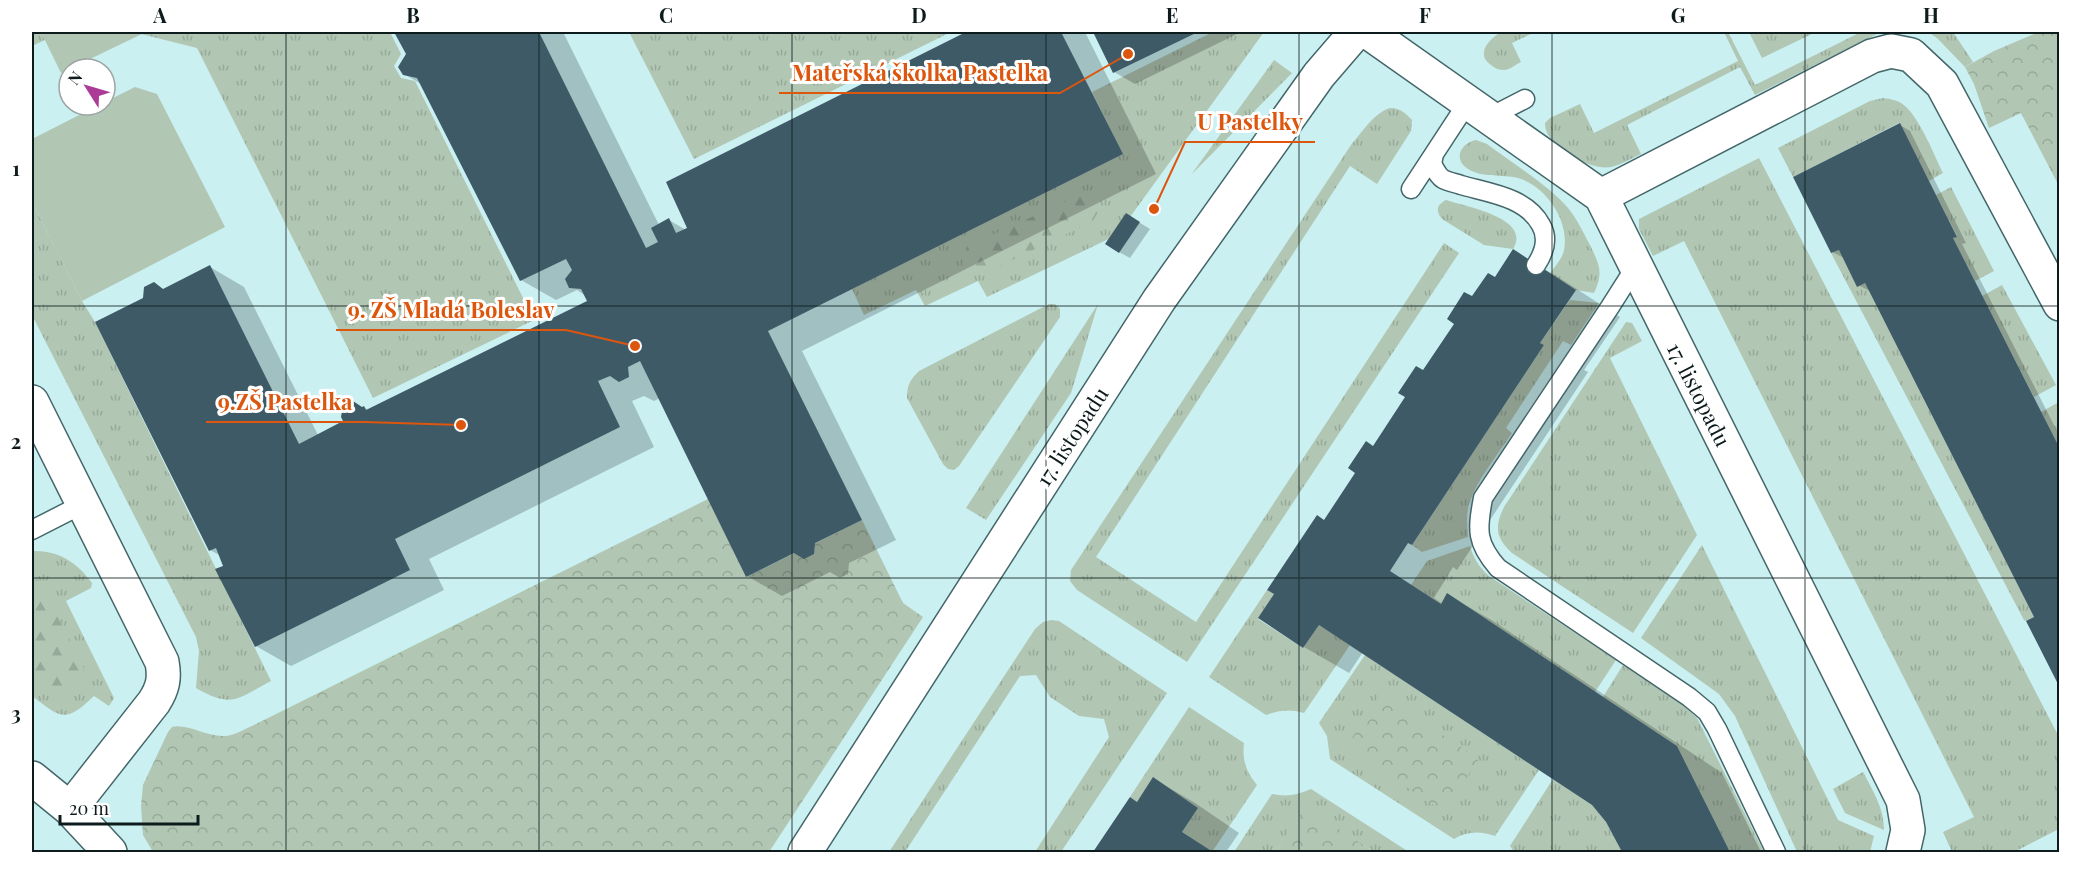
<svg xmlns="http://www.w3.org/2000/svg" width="2091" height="884" viewBox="0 0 2091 884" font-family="'Playfair Display',serif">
	<defs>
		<pattern id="grass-tufts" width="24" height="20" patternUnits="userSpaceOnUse" patternTransform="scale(1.5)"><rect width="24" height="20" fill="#b1c6b3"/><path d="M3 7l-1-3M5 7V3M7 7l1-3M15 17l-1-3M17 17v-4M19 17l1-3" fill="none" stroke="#97aa99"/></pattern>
		<pattern id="forest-firs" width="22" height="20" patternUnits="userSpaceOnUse" patternTransform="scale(1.5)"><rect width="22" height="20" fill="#b1c6b3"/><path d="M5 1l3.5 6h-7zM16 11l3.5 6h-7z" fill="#97aa99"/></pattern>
		<pattern id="park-crowns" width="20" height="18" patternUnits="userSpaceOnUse" patternTransform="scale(1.5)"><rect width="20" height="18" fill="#b1c6b3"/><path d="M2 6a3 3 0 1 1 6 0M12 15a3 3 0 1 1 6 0" fill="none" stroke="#97aa99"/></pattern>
	</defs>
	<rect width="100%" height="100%" fill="#caf0f2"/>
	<path fill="url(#grass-tufts)" d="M 32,32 L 41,32 L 45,40 L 32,46 Z
		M 146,32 L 390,32 L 401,54 L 394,66 L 401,78 L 415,81 L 534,320 L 373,398 L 197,48 L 141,34 Z
		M 629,32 L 951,32 L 694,159 Z
		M 1213,32 L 1264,32 L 1117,235 L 987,297 L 978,281 L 925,306 L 916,290 L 864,315 L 852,289 L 1122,153 L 1092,92 Z
		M 1501,32 L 1535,32 L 1512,43 L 1521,62 C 1516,64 1510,70 1504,70 C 1499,70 1494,68 1491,65 C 1475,54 1489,39 1501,32 Z
		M 1724,32 L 1728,32 L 1755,85 L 1861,32 L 1881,32 L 1755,95 L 1740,67 L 1627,125 L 1641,154 C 1632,158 1621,165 1611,167 C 1590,171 1544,146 1545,123 L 1550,118 L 1580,104 L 1594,133 L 1738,61 Z
		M 1749,32 L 1816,32 L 1762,58 Z
		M 1928,32 L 1953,32 L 1973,62 L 1965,67 L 1937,38 Z
		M 1274,60 L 1292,73 L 1191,175 Z
		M 1883,98 C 1891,99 1898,100 1905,106 C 1920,119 1934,155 1943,173 L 1929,181 L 1899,123 L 1793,177 L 1778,148 L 1870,101 Z
		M 1390,108 C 1401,108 1405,113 1412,120 L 1411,131 L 1377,184 L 1350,166 L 1096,557 L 1196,622 L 1444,243 L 1459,253 L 1187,662 L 1077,590 L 1070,581 L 1071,570 L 1351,145 C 1362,132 1374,113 1390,108 Z
		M 1476,140 L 1487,144 C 1512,163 1548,185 1568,208 C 1577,219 1583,232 1590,245 C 1599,264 1604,272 1594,293 L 1576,290 L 1550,274 C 1554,267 1563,258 1564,250 C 1570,221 1546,186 1518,178 C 1502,174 1482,178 1468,169 C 1453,159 1460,144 1476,140 Z
		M 1759,158 L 2059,737 L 2059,829 L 2014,852 L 1952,852 L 1943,832 L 1974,817 L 1684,241 L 1653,256 L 1639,229 L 1639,219 Z
		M 1951,187 L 1994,271 L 1975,281 L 1953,238 L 1957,236 L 1936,195 Z
		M 1446,200 C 1467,207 1532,218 1513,249 L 1484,245 L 1442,219 C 1435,210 1437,205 1446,200 Z
		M 32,202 L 82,301 L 95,322 L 271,681 C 237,699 233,709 196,688 L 199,651 L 196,637 L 32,315 Z
		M 1839,250 L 1857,286 L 1865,283 L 2034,617 L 2026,621 L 2024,620 L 1831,253 Z
		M 2002,285 L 2056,385 L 2034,397 L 1982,296 Z
		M 1570,300 L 1599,303 L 1571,345 L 1563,341 L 1506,428 L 1512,433 C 1498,455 1477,479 1469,504 C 1466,514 1467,526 1468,537 L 1422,552 L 1412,545 L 1544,345 L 1540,343 Z
		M 1049,304 L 1055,304 L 1060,309 L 1060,317 L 959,466 L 954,470 L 948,469 L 943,464 L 907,398 C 907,385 910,380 919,371 Z
		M 1098,304 L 1071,393 L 986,520 L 966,508 Z
		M 1626,322 L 1632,323 L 1642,341 L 1610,358 L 1697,535 L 1633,633 L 1512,553 C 1496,538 1494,527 1504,507 Z
		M 2059,402 L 2059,449 L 2041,412 Z
		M 1702,545 L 1838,820 L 1874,836 L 1870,852 L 1797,852 L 1735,716 L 1719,694 L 1641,638 Z
		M 1470,546 C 1474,559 1479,567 1489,576 L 1616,660 L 1595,692 L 1447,594 L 1441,604 L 1411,585 L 1427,561 Z
		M 32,551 C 58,550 77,562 92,583 L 91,588 L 66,601 L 114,698 L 109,706 L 94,696 C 65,724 61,718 32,696 Z
		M 1267,590 L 1274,594 L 1258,619 L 1303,648 L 1319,625 L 1350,645 L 1304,713 C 1290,709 1280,710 1266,715 L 1209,677 Z
		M 1051,620 L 1059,621 L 1167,693 L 1061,852 L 1035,852 L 1109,737 L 1104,719 L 1079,716 L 1050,697 L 1036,675 L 1020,676 L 905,852 L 889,852 L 1035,629 L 1043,622 Z
		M 1365,655 L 1539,770 L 1495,836 C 1481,831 1467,831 1454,839 L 1330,759 L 1327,736 L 1319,723 Z
		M 1623,665 L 1684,706 L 1697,718 L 1764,852 L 1730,852 L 1677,746 L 1603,697 Z
		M 1189,707 L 1244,743 C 1242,760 1246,772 1257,785 L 1212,852 L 1182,832 L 1198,808 L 1154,778 L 1137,802 L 1130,797 Z
		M 1863,772 C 1873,791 1884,808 1884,830 L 1845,813 L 1833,789 Z
		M 1553,779 L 1592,805 L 1606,822 L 1622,852 L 1514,852 L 1510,846 Z
		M 1311,789 L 1409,852 L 1374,852 L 1305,808 L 1275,852 L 1234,852 L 1272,794 C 1287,797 1297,795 1311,789 Z"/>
	<path fill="url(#forest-firs)" d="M 1083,194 L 1094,197 L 1100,209 L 1092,222 L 980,275 L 968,273 L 963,262 L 967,246 Z
		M 32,576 L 41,582 L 84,668 L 77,685 L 62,694 L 41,691 L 32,684 Z"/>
	<path fill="url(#park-crowns)" d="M 2039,32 L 2059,32 L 2059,186 L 2021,113 L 1989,128 L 1974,84 L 1965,67 L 1994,51 Z
		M 708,499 L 746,577 L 862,520 L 903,603 L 923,617 L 769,852 L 153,852 L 143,835 L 141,806 L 143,785 L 168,732 L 172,727 C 186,723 208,737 224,736 C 234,736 247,728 256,724 Z
		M 1381,694 L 1479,759 L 1444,812 L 1346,747 Z
		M 1305,807 L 1374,852 L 1275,852 Z"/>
	<path fill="#b1c6b3" d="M 41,32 L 146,32 L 61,73 Z
		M 135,87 L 157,94 L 225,227 L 82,301 L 32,202 L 32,139 L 99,105 L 105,105 L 105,102 Z"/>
	<path fill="#0003" d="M 396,32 L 563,32 L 659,225 L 669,220 L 686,230 L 689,228 L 668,183 L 969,32 L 1085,32 L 1156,174 L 802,351 L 896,540 L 849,563 L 848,574 L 840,578 L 830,572 L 782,596 L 747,576 L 660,398 L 654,401 L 644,396 L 632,401 L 654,447 L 429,559 L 444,590 L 291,666 L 256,646 L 221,556 L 210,550 L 164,290 L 210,267 L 244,287 L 318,435 L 345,421 L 364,407 L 368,410 L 589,302 L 586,296 L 577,290 L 556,300 L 521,280 L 423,85 L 404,74 L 407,54 Z
		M 1103,32 L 1241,32 L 1135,84 L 1114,72 L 1096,35 Z
		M 1900,125 L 1910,131 L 1966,243 L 1962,244 L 2060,437 L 2060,685 L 2036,618 L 1870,291 L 1858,285 L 1844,258 L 1832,252 Z
		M 1137,221 L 1150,229 L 1130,258 L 1119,252 Z
		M 1513,251 L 1558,277 L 1620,317 L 1584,370 L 1588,372 L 1457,570 L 1453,567 L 1434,598 L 1443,604 L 1448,595 L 1493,621 L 1722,773 L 1761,852 L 1624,852 L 1608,821 L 1593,804 L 1363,652 L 1349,673 L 1304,647 L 1260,618 L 1472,298 L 1495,279 Z
		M 1154,779 L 1195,803 L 1239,833 L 1226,852 L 1095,852 L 1130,799 L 1138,803 Z"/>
	<path fill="#3e5a67" d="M 394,32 L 539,32 L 646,248 L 658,242 L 651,228 L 669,218 L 676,233 L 687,228 L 666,182 L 966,32 L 1061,32 L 1123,154 L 768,331 L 862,520 L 815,543 L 814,554 L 804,559 L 794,553 L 746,577 L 640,361 L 628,367 L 629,377 L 619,382 L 610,376 L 598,381 L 620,427 L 395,539 L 410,570 L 255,647 L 215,569 L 223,566 L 216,548 L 209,551 L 95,322 L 143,298 L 144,287 L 154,282 L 163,289 L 210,265 L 299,444 L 343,421 L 341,417 L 343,405 L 353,401 L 362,407 L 364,406 L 366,410 L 587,301 L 581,289 L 569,288 L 565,279 L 572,270 L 566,259 L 520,281 L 417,78 L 403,75 L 398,67 L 406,54 Z
		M 1099,32 L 1198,32 L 1113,73 L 1094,34 Z
		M 1900,123 L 1957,237 L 1953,238 L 2060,449 L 2060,688 L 2026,621 L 2034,617 L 1865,283 L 1857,287 L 1839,250 L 1831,253 L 1793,177 Z
		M 1126,213 L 1140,222 L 1119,253 L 1105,244 Z
		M 1513,249 L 1576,290 L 1540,343 L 1544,345 L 1412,545 L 1408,543 L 1390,571 L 1441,604 L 1447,593 L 1677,746 L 1730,852 L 1622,852 L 1606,822 L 1592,805 L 1319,625 L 1303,648 L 1258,618 L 1274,594 L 1267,590 L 1317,515 L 1324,520 L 1355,473 L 1348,468 L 1366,441 L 1373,446 L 1405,397 L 1398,393 L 1416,366 L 1423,370 L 1454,324 L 1447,319 L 1464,292 L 1472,296 L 1488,273 L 1495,277 Z
		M 1153,777 L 1198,808 L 1182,832 L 1213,852 L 1093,852 L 1130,797 L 1137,802 Z"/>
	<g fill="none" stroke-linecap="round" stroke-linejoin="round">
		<defs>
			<path id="lane" d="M 1490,117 L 1525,99
				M 1434,154 L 1432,164 C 1435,169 1438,176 1443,179 C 1448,182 1456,183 1461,185 C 1489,193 1526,197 1541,225 C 1549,239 1544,253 1536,265
				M 1411,189 L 1468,102
				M 1636,266 L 1610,307 L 1483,498 C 1477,530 1476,543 1498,568 L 1689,697 L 1707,712 L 1717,729 L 1776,852
				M 32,530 L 83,504"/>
			<path id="street" d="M 1368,32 L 1601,196 L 1903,800 L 1908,830 L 1903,852
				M 1601,196 L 1872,56 L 1891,51 L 1911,55 L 1942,84 L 2060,304
				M 32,402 L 162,662 C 165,678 163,688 154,702 L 70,809
				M 32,778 L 70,809 L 110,852
				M 805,852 L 1159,300 L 1319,75 L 1356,32"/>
		</defs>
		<use href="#lane" stroke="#446669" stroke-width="21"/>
		<use href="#street" stroke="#446669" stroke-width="36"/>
		<use href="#lane" stroke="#fff" stroke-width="18"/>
		<use href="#street" stroke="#fff" stroke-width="33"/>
	</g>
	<path fill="none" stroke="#0d1b1c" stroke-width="1.5" stroke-opacity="0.55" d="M 286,32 L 286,852M 539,32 L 539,852M 792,32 L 792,852M 1046,32 L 1046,852M 1299,32 L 1299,852M 1552,32 L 1552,852M 1805,32 L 1805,852M 32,306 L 2060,306M 32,578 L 2060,578"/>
	<g text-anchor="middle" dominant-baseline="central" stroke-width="6" stroke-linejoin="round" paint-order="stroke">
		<g font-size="21" fill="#0d1b1c" stroke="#fff">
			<text transform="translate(1700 394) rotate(63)">17. listopadu</text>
			<text transform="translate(1071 436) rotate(-57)">17. listopadu</text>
		</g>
	</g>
	<path fill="none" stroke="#dd560d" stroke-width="2" d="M1128 54L1060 93H779M1154 209L1185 142H1315M635 346L566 330H336M461 425L364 422H206"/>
	<g fill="#dd560d" stroke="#fff" stroke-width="2">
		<circle cx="1128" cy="54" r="6"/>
		<circle cx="1154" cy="209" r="6"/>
		<circle cx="635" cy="346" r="6"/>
		<circle cx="461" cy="425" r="6"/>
	</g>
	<g font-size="22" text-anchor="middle" font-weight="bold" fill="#dd560d" stroke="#fff" stroke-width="6" stroke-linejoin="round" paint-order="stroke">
		<text x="920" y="81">Mateřská školka Pastelka</text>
		<text x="1250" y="130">U Pastelky</text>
		<text x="451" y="318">9. ZŠ Mladá Boleslav</text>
		<text x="285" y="410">9.ZŠ Pastelka</text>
	</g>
	<rect width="2091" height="884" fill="none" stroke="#ffffff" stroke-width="66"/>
	<g transform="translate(87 87) rotate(307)"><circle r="28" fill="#ffffff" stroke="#9ea4a4" stroke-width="1.5"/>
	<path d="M0-4.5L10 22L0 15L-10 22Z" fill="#ab3b97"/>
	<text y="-9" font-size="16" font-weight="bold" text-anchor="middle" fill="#0d1b1c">N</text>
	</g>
	<path d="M60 815v9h138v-9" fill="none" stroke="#0d1b1c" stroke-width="3"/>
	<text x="69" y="815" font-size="18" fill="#0d1b1c" stroke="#ffffff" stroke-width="4.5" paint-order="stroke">20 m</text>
	<rect x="33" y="33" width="2025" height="818" fill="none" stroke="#0d1b1c" stroke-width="2"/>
	<g font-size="20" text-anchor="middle" font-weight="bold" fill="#0d1b1c">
		<text x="160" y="23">A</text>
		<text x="413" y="23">B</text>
		<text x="666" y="23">C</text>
		<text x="919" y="23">D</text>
		<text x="1172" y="23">E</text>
		<text x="1425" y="23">F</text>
		<text x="1678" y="23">G</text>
		<text x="1931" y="23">H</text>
		<text x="16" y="176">1</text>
		<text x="16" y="449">2</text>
		<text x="16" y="721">3</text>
	</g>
</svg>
